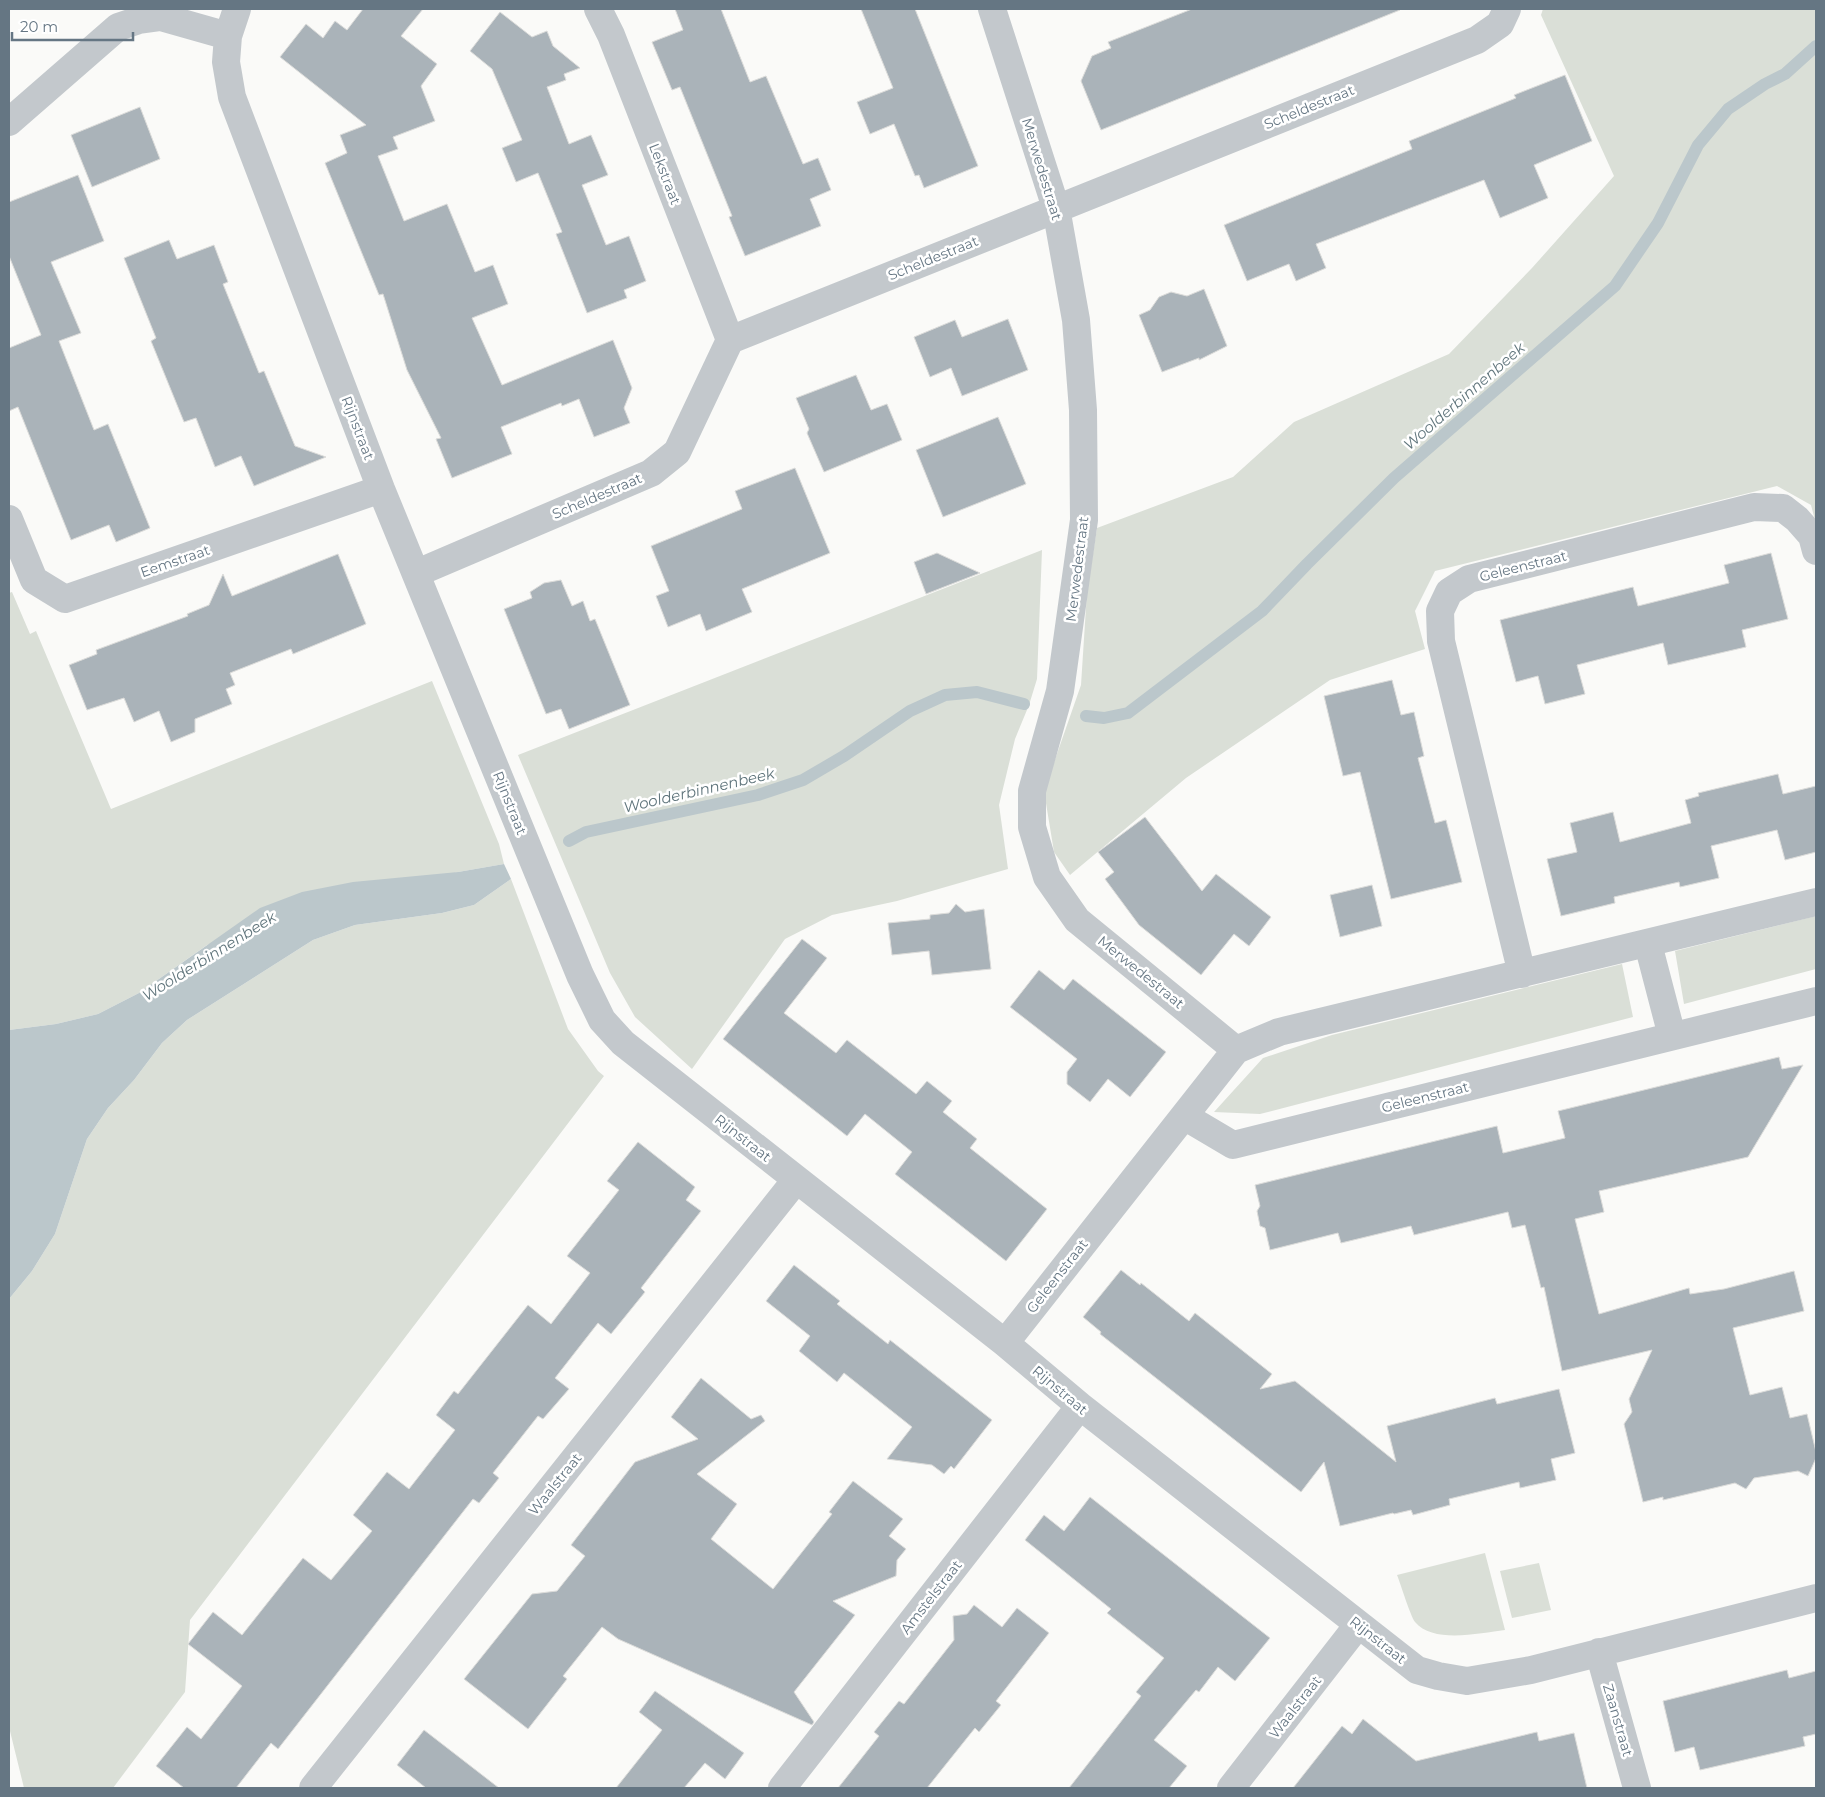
<svg xmlns="http://www.w3.org/2000/svg" width="1825" height="1797" viewBox="0 0 1825 1797" font-family="Montserrat,sans-serif">
	<rect width="100%" height="100%" fill="#fafaf8"/>
	<path fill="#dadfd7" d="M 1543,9 L 1816,9 L 1816,524 L 1811,505 L 1777,486 L 1435,571 L 1415,611 L 1425,649 L 1330,680 L 1186,778 L 1070,875 L 1054,852 L 1044,791 L 1081,685 L 1087,592 L 1097,528 L 1233,477 L 1294,422 L 1449,354 L 1532,268 L 1614,176 L 1541,15 Z
		M 1042,550 L 1037,679 L 1029,705 L 1015,739 L 999,805 L 1008,869 L 897,901 L 832,915 L 785,939 L 692,1069 L 635,1017 L 610,973 L 518,755 Z
		M 12,592 L 30,634 L 36,631 L 111,809 L 432,681 L 499,844 L 504,864 L 458,872 L 207,945 L 139,993 L 98,1014 L 56,1024 L 9,1030 L 9,593 Z
		M 511,879 L 568,1029 L 598,1071 L 604,1076 L 190,1620 L 185,1692 L 113,1788 L 24,1788 L 9,1727 L 9,1299 L 32,1271 L 55,1234 L 87,1139 L 108,1108 L 134,1080 L 162,1043 L 187,1020 L 313,940 L 355,925 L 442,913 L 474,905 Z
		M 1816,916 L 1816,969 L 1684,1004 L 1675,951 Z
		M 1622,964 L 1633,1017 L 1260,1114 L 1214,1112 L 1263,1058 L 1332,1035 Z
		M 1485,1553 L 1505,1630 C 1480,1633 1433,1644 1415,1622 C 1410,1615 1401,1585 1397,1575 Z
		M 1539,1563 L 1551,1610 L 1512,1618 L 1500,1571 Z"/>
	<path fill="#bbc7cb" d="M 504,864 L 511,879 L 474,905 L 442,913 L 355,925 L 313,940 L 187,1020 L 162,1043 L 134,1080 L 108,1108 L 87,1139 L 55,1234 L 32,1271 L 9,1299 L 9,1030 L 56,1024 L 98,1014 L 139,993 L 260,908 L 302,892 L 353,882 L 458,872 Z"/>
	<g fill="none" stroke-linecap="round" stroke-linejoin="round">
		<path stroke="#bbc7cb" stroke-width="12" d="M 1086,716 L 1104,718 L 1128,713 L 1262,611 L 1307,564 L 1394,478 L 1615,286 L 1658,223 L 1698,145 L 1728,109 L 1765,84 L 1785,74 L 1816,46
			M 569,841 L 586,832 L 758,795 L 803,780 L 844,756 L 910,711 L 945,695 L 977,692 L 1024,704"/>
	</g>
	<path fill="#aab3b9" stroke="#dcdcda" d="M 363,9 L 423,9 L 401,36 L 437,64 L 421,86 L 435,121 L 393,137 L 398,149 L 378,156 L 404,221 L 447,204 L 475,272 L 493,265 L 508,304 L 472,318 L 502,385 L 613,340 L 632,388 L 624,408 L 630,423 L 594,437 L 579,399 L 562,406 L 561,403 L 501,427 L 512,454 L 452,478 L 436,439 L 441,438 L 407,370 L 383,294 L 379,295 L 325,163 L 347,153 L 340,135 L 366,125 L 280,57 L 306,24 L 323,38 L 335,21 L 347,30 Z
		M 675,9 L 721,9 L 750,82 L 766,76 L 803,164 L 818,158 L 831,190 L 810,199 L 821,226 L 745,256 L 729,217 L 732,216 L 680,87 L 672,90 L 652,42 L 683,30 Z
		M 861,9 L 915,9 L 978,166 L 924,188 L 919,175 L 915,176 L 894,124 L 870,134 L 857,102 L 893,88 Z
		M 1192,9 L 1399,9 L 1400,10 L 1101,130 L 1081,81 L 1092,56 L 1111,48 L 1108,42 Z
		M 500,12 L 532,37 L 547,31 L 553,46 L 580,68 L 564,74 L 566,80 L 547,87 L 569,144 L 591,135 L 608,175 L 582,185 L 606,245 L 629,236 L 646,281 L 624,290 L 627,298 L 587,313 L 556,234 L 562,232 L 538,173 L 516,182 L 502,148 L 522,140 L 492,69 L 470,51 Z
		M 1565,75 L 1592,141 L 1534,165 L 1548,198 L 1500,218 L 1484,180 L 1316,244 L 1326,268 L 1296,281 L 1289,264 L 1247,281 L 1224,225 L 1412,149 L 1409,141 L 1516,98 L 1514,95 Z
		M 140,107 L 160,159 L 92,187 L 71,135 Z
		M 78,175 L 104,241 L 51,262 L 81,333 L 59,341 L 94,430 L 108,424 L 150,528 L 116,542 L 109,525 L 71,540 L 18,407 L 9,411 L 9,348 L 41,335 L 9,256 L 9,202 Z
		M 169,240 L 177,259 L 214,245 L 228,282 L 223,284 L 259,373 L 264,371 L 295,446 L 326,457 L 254,486 L 241,456 L 215,467 L 196,418 L 184,422 L 151,341 L 156,338 L 124,258 Z
		M 1204,289 L 1227,346 L 1199,360 L 1199,358 L 1162,372 L 1139,315 L 1150,310 L 1159,297 L 1171,292 L 1187,296 Z
		M 1008,319 L 1028,370 L 962,396 L 951,368 L 930,377 L 914,337 L 955,320 L 962,337 Z
		M 856,375 L 871,410 L 887,404 L 902,440 L 824,472 L 807,433 L 809,429 L 796,398 Z
		M 998,417 L 1026,484 L 943,517 L 916,450 Z
		M 795,468 L 830,553 L 742,589 L 752,612 L 706,631 L 700,614 L 668,627 L 656,596 L 669,591 L 651,546 L 742,509 L 735,491 Z
		M 937,553 L 980,573 L 926,594 L 914,562 Z
		M 1771,553 L 1788,619 L 1742,630 L 1746,647 L 1668,665 L 1663,643 L 1577,665 L 1585,694 L 1545,704 L 1538,676 L 1516,682 L 1500,620 L 1633,587 L 1638,606 L 1729,583 L 1724,565 Z
		M 338,554 L 366,624 L 293,654 L 291,649 L 230,673 L 235,685 L 226,689 L 232,704 L 195,719 L 195,732 L 171,742 L 159,711 L 134,722 L 124,698 L 87,710 L 69,665 L 97,654 L 96,650 L 188,616 L 187,614 L 209,605 L 223,574 L 232,596 Z
		M 561,580 L 572,606 L 583,601 L 590,621 L 595,619 L 630,705 L 569,729 L 561,709 L 546,714 L 504,609 L 532,598 L 530,592 L 544,583 Z
		M 1392,680 L 1401,715 L 1414,712 L 1424,756 L 1418,758 L 1435,823 L 1446,820 L 1462,882 L 1391,899 L 1360,772 L 1343,776 L 1324,696 Z
		M 1778,774 L 1783,794 L 1816,786 L 1816,852 L 1785,860 L 1777,830 L 1711,846 L 1719,878 L 1680,887 L 1679,882 L 1614,897 L 1615,903 L 1561,916 L 1547,859 L 1577,852 L 1570,823 L 1613,812 L 1620,842 L 1691,823 L 1685,800 L 1699,796 L 1698,793 Z
		M 1145,817 L 1202,891 L 1216,874 L 1271,917 L 1249,946 L 1234,934 L 1201,975 L 1139,925 L 1105,879 L 1114,872 L 1098,852 Z
		M 1372,885 L 1382,926 L 1340,937 L 1330,895 Z
		M 956,904 L 965,912 L 984,909 L 991,969 L 932,975 L 929,951 L 892,955 L 888,923 L 930,919 L 930,915 L 949,913 Z
		M 802,939 L 827,958 L 784,1013 L 836,1053 L 847,1040 L 916,1094 L 927,1081 L 952,1101 L 943,1112 L 977,1139 L 970,1148 L 1047,1209 L 1006,1261 L 895,1174 L 912,1152 L 865,1114 L 847,1136 L 723,1039 Z
		M 1039,970 L 1064,990 L 1073,979 L 1166,1052 L 1130,1097 L 1108,1079 L 1090,1102 L 1067,1084 L 1067,1072 L 1077,1059 L 1010,1007 Z
		M 1779,1057 L 1782,1069 L 1803,1065 L 1748,1157 L 1599,1191 L 1604,1212 L 1575,1219 L 1599,1314 L 1689,1288 L 1690,1294 L 1724,1289 L 1794,1271 L 1804,1311 L 1733,1328 L 1750,1395 L 1782,1387 L 1790,1418 L 1807,1414 L 1816,1452 L 1816,1458 L 1808,1476 L 1798,1471 L 1754,1478 L 1746,1489 L 1735,1483 L 1663,1500 L 1663,1497 L 1643,1502 L 1624,1424 L 1632,1412 L 1629,1399 L 1652,1350 L 1562,1371 L 1544,1287 L 1541,1288 L 1525,1225 L 1512,1228 L 1508,1212 L 1414,1235 L 1411,1226 L 1341,1243 L 1338,1233 L 1270,1250 L 1265,1228 L 1260,1226 L 1257,1211 L 1260,1206 L 1255,1185 L 1497,1126 L 1503,1153 L 1565,1138 L 1558,1111 Z
		M 638,1142 L 695,1187 L 686,1200 L 701,1211 L 641,1288 L 645,1292 L 611,1334 L 598,1323 L 555,1378 L 569,1389 L 543,1419 L 538,1416 L 493,1473 L 499,1478 L 479,1503 L 473,1499 L 278,1749 L 271,1743 L 236,1788 L 184,1788 L 156,1766 L 187,1727 L 201,1739 L 242,1686 L 188,1644 L 213,1612 L 242,1635 L 303,1558 L 331,1580 L 372,1531 L 353,1515 L 387,1472 L 409,1489 L 455,1430 L 436,1415 L 454,1391 L 458,1394 L 528,1305 L 551,1324 L 590,1273 L 567,1256 L 619,1190 L 607,1181 Z
		M 794,1265 L 840,1301 L 837,1304 L 888,1344 L 890,1340 L 992,1420 L 954,1469 L 951,1466 L 944,1474 L 932,1465 L 887,1459 L 912,1427 L 844,1373 L 837,1382 L 799,1351 L 810,1336 L 766,1301 Z
		M 1121,1270 L 1140,1285 L 1141,1283 L 1189,1321 L 1195,1313 L 1272,1374 L 1260,1389 L 1295,1381 L 1396,1462 L 1387,1426 L 1495,1398 L 1497,1404 L 1559,1389 L 1575,1453 L 1551,1459 L 1556,1480 L 1520,1488 L 1519,1482 L 1449,1499 L 1450,1505 L 1413,1515 L 1411,1510 L 1394,1514 L 1393,1513 L 1340,1526 L 1324,1462 L 1301,1492 L 1100,1334 L 1101,1332 L 1083,1317 Z
		M 701,1378 L 751,1419 L 761,1415 L 765,1421 L 697,1474 L 737,1504 L 711,1539 L 773,1589 L 832,1514 L 829,1512 L 853,1481 L 903,1519 L 889,1536 L 906,1549 L 897,1560 L 896,1576 L 833,1601 L 855,1615 L 794,1692 L 814,1722 L 812,1725 L 618,1639 L 602,1627 L 563,1676 L 567,1679 L 528,1729 L 464,1679 L 532,1594 L 557,1591 L 585,1556 L 571,1545 L 635,1462 L 698,1439 L 671,1417 Z
		M 1090,1497 L 1270,1638 L 1235,1681 L 1218,1667 L 1199,1692 L 1196,1690 L 1154,1740 L 1187,1766 L 1169,1788 L 1069,1788 L 1141,1696 L 1136,1692 L 1164,1658 L 1107,1613 L 1111,1609 L 1025,1540 L 1044,1515 L 1064,1531 Z
		M 974,1605 L 1002,1627 L 1017,1608 L 1049,1633 L 996,1701 L 1001,1705 L 979,1732 L 975,1728 L 927,1788 L 838,1788 L 879,1736 L 874,1732 L 899,1701 L 904,1704 L 954,1640 L 953,1616 L 967,1614 Z
		M 1787,1670 L 1789,1678 L 1816,1671 L 1816,1734 L 1803,1737 L 1805,1746 L 1700,1770 L 1694,1747 L 1675,1752 L 1663,1701 Z
		M 655,1691 L 744,1753 L 725,1779 L 705,1763 L 684,1788 L 616,1788 L 662,1730 L 639,1712 Z
		M 1363,1719 L 1416,1761 L 1537,1732 L 1539,1741 L 1574,1733 L 1587,1788 L 1293,1788 L 1342,1726 L 1352,1734 Z
		M 424,1730 L 499,1788 L 426,1788 L 397,1765 Z"/>
	<g fill="none" stroke-linecap="round" stroke-linejoin="round">
		<path stroke="#c3c8cc" stroke-width="28" d="M 237,9 L 228,36 L 226,62 L 232,97 L 381,489 L 580,975 L 602,1020 L 623,1043 L 1005,1343 L 1080,1406 L 1417,1670 L 1438,1676 L 1467,1681 L 1531,1670 L 1816,1598
			M 598,9 L 611,35 L 730,340
			M 992,9 L 1056,208 L 1076,320 L 1083,410 L 1084,520 L 1060,691 L 1032,791 L 1032,827 L 1047,877 L 1077,920 L 1236,1050
			M 9,122 L 118,27 L 139,20 L 161,17 L 228,36
			M 9,519 L 34,580 L 65,599 L 381,489
			M 417,573 L 651,473 L 677,452 L 730,340 L 1477,40 L 1500,24 L 1507,9
			M 1648,944 L 1672,1036
			M 1522,974 L 1441,641 L 1440,611 L 1449,592 L 1469,579 L 1754,507 L 1783,508 L 1797,519 L 1812,536 L 1816,551
			M 1184,1116 L 1233,1145 L 1816,1001
			M 1005,1343 L 1236,1050 L 1279,1032 L 1816,902
			M 1599,1652 L 1637,1788
			M 313,1788 L 796,1180
			M 782,1788 L 1080,1406
			M 1231,1788 L 1358,1625"/>
	</g>
	<g text-anchor="middle" dominant-baseline="central" stroke-width="5" stroke-linejoin="round" paint-order="stroke">
		<g font-size="14" fill="#657683" stroke="#fff">
			<text transform="translate(1309 107) rotate(-22)">Scheldestraat</text>
			<text transform="translate(1042 169) rotate(73)">Merwedestraat</text>
			<text transform="translate(665 174) rotate(69)">Lekstraat</text>
			<text transform="translate(933 258) rotate(-22)">Scheldestraat</text>
			<text transform="translate(358 428) rotate(69)">Rijnstraat</text>
			<text transform="translate(597 496) rotate(-23)">Scheldestraat</text>
			<text transform="translate(175 561) rotate(-19)">Eemstraat</text>
			<text transform="translate(1523 566) rotate(-14)">Geleenstraat</text>
			<text transform="translate(1077 569) rotate(-83)">Merwedestraat</text>
			<text transform="translate(510 803) rotate(68)">Rijnstraat</text>
			<text transform="translate(1141 972) rotate(39)">Merwedestraat</text>
			<text transform="translate(1425 1097) rotate(-14)">Geleenstraat</text>
			<text transform="translate(743 1138) rotate(38)">Rijnstraat</text>
			<text transform="translate(1057 1276) rotate(-52)">Geleenstraat</text>
			<text transform="translate(1060 1390) rotate(40)">Rijnstraat</text>
			<text transform="translate(555 1484) rotate(-51)">Waalstraat</text>
			<text transform="translate(931 1597) rotate(-52)">Amstelstraat</text>
			<text transform="translate(1378 1640) rotate(38)">Rijnstraat</text>
			<text transform="translate(1295 1707) rotate(-52)">Waalstraat</text>
			<text transform="translate(1618 1720) rotate(74)">Zaanstraat</text>
		</g>
		<g font-size="15" font-style="italic" fill="#60757c" stroke="#fff">
			<text transform="translate(1464 396) rotate(-41)">Woolderbinnenbeek</text>
			<text transform="translate(699 790) rotate(-13)">Woolderbinnenbeek</text>
			<text transform="translate(209 956) rotate(-32)">Woolderbinnenbeek</text>
		</g>
	</g>
	<rect width="1825" height="1797" fill="none" stroke="#657683" stroke-width="20"/>
	<path d="M12 32v8h121v-8" fill="none" stroke="#657683" stroke-width="2.5"/>
	<text x="20" y="32" font-size="15" fill="#657683" stroke="#ffffff" stroke-width="4" paint-order="stroke">20 m</text>
</svg>
